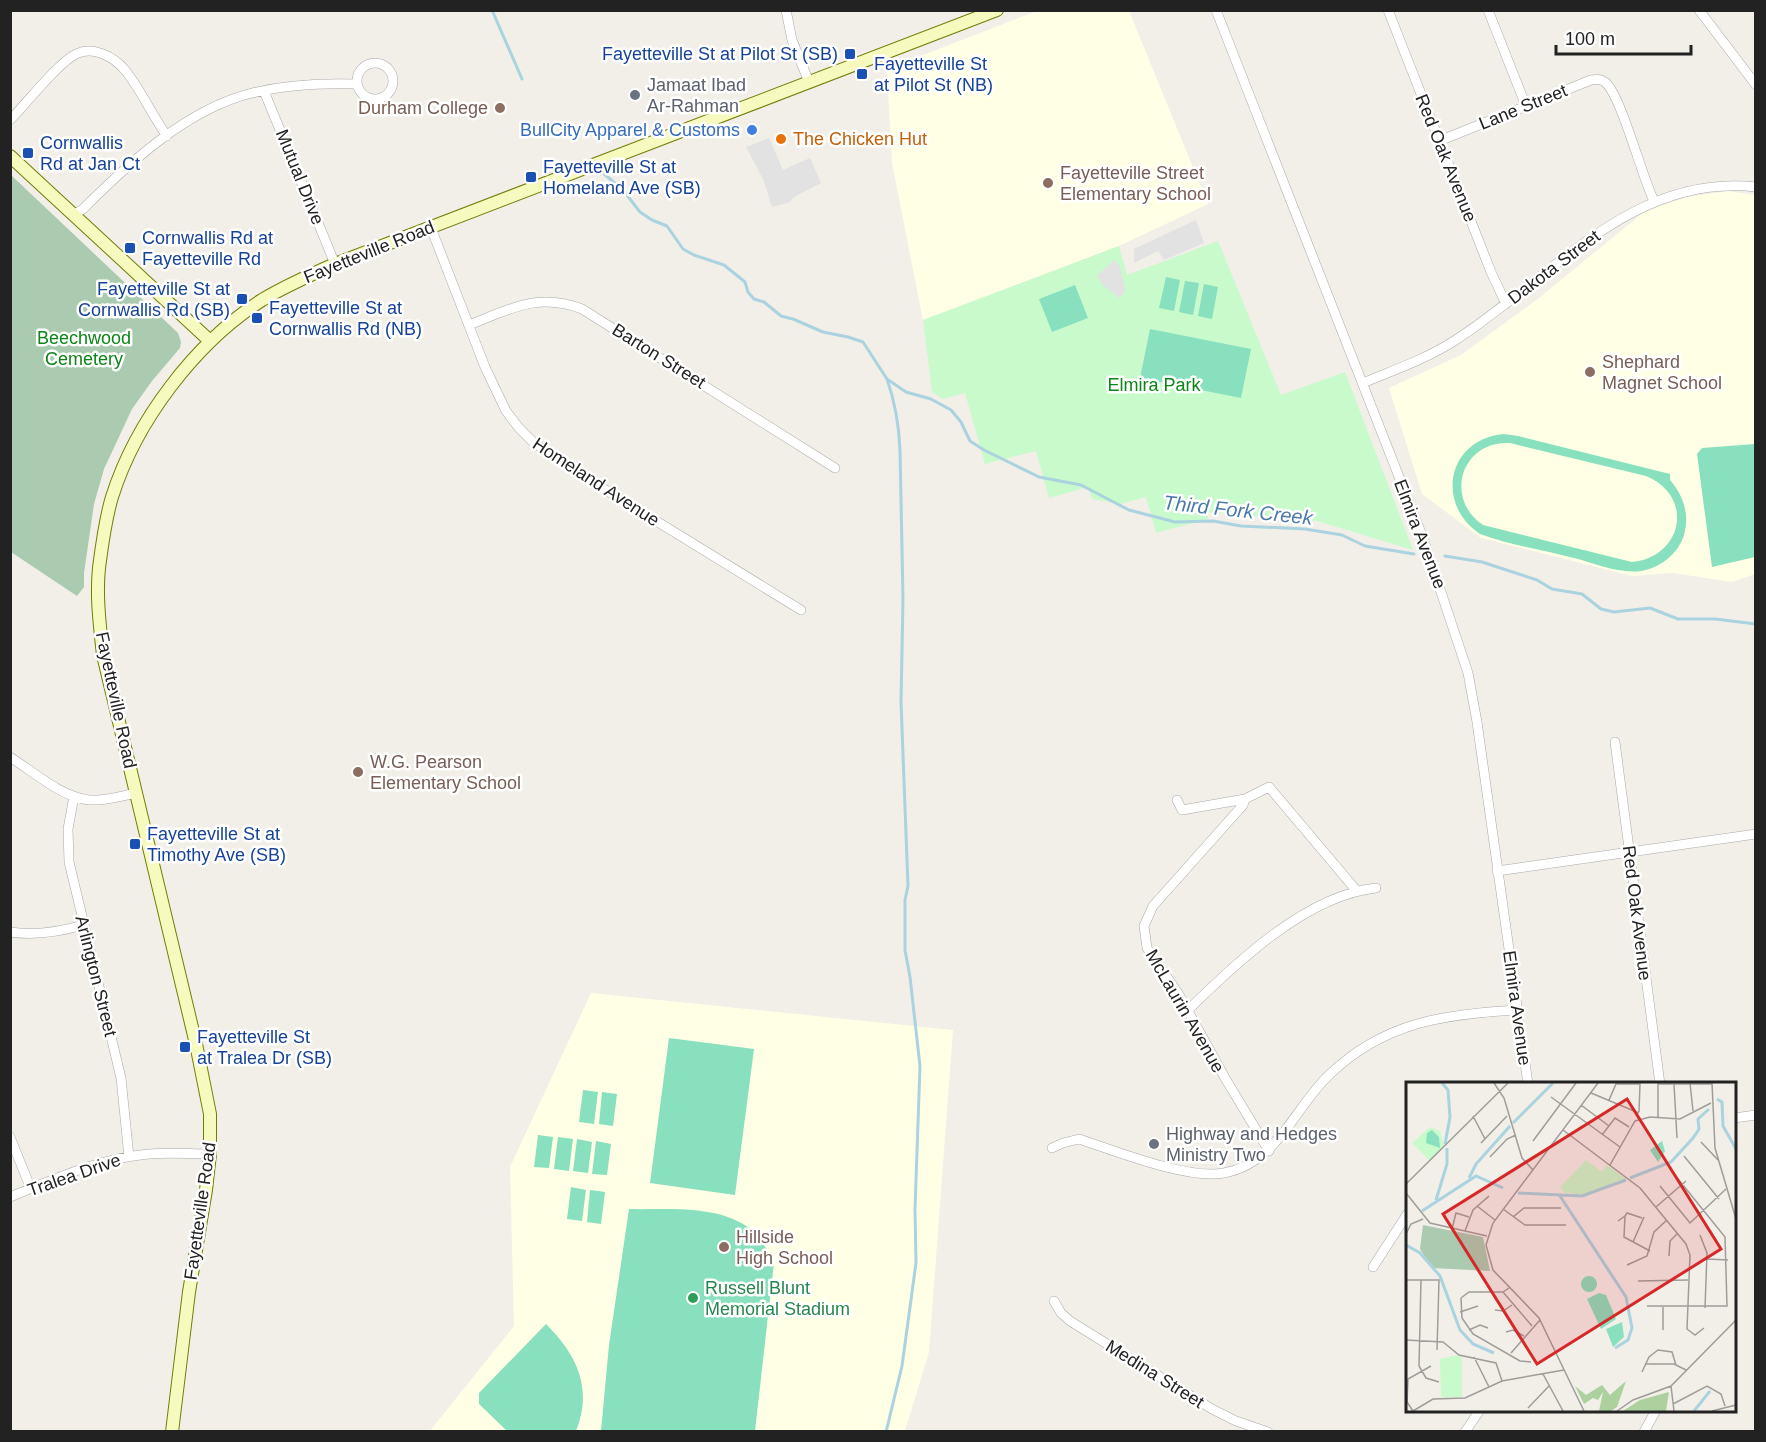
<svg xmlns="http://www.w3.org/2000/svg" width="1766" height="1442" viewBox="0 0 1766 1442" font-family="Arial,sans-serif">
	<rect width="100%" height="100%" fill="#f2efe9"/>
	<path fill="#ffffe5" d="M 1037,11 L 1129,11 L 1208,204 L 1119,246 L 923,320 L 892,163 L 887,69 Z
		M 1728,191 L 1755,195 L 1755,574 L 1732,582 L 1673,573 L 1632,576 L 1481,538 L 1422,494 L 1389,388 L 1461,355 L 1539,298 L 1644,212 L 1686,197 Z
		M 591,993 L 953,1030 L 929,1352 L 905,1431 L 429,1432 L 514,1326 L 510,1167 Z"/>
	<path fill="#aacbaf" d="M 11,175 L 178,333 L 181,342 L 180,348 L 152,381 L 132,409 L 104,469 L 94,504 L 84,573 L 84,587 L 77,596 L 11,552 Z"/>
	<path fill="#c8facc" d="M 1218,241 L 1281,395 L 1345,372 L 1413,550 L 1317,521 L 1207,512 L 1208,519 L 1156,533 L 1146,497 L 1120,504 L 1092,499 L 1088,487 L 1049,498 L 1036,451 L 985,464 L 965,393 L 943,399 L 932,392 L 923,320 L 1119,246 L 1127,275 Z"/>
	<path fill="#88e0be" fill-rule="evenodd" d="M 1166,277 L 1180,280 L 1174,311 L 1159,308 Z
		M 1185,281 L 1199,283 L 1193,315 L 1179,312 Z
		M 1204,284 L 1218,287 L 1212,319 L 1198,316 Z
		M 1075,285 L 1088,318 L 1052,332 L 1039,299 Z
		M 1150,329 L 1251,349 L 1241,398 L 1140,378 Z
		M 1504,434 L 1518,436 L 1670,474 L 1670,480 C 1683,495 1690,514 1684,535 C 1678,554 1660,568 1641,571 C 1619,574 1594,563 1574,558 C 1543,550 1510,545 1480,534 C 1435,504 1447,439 1504,434 ZM 1510,443 L 1646,476 C 1695,496 1683,557 1632,562 L 1483,525 C 1443,498 1462,440 1510,443 Z
		M 1755,444 L 1755,557 L 1712,567 L 1697,454 L 1702,448 Z
		M 669,1038 L 754,1049 L 735,1195 L 650,1183 Z
		M 583,1090 L 598,1092 L 594,1124 L 579,1122 Z
		M 602,1092 L 617,1094 L 613,1126 L 599,1124 Z
		M 538,1135 L 553,1137 L 549,1168 L 534,1167 Z
		M 558,1137 L 573,1139 L 569,1171 L 554,1169 Z
		M 577,1139 L 592,1142 L 588,1173 L 573,1171 Z
		M 596,1141 L 611,1144 L 607,1175 L 592,1174 Z
		M 571,1187 L 586,1190 L 582,1221 L 567,1219 Z
		M 590,1190 L 605,1192 L 601,1224 L 587,1222 Z
		M 629,1209 C 669,1210 721,1204 753,1231 C 762,1239 768,1252 774,1263 L 755,1431 L 601,1431 L 609,1345 Z
		M 546,1324 C 577,1355 593,1388 576,1431 L 507,1431 L 479,1404 L 479,1393 Z"/>
	<path fill="#e2e2e2" d="M 769,138 L 783,170 L 810,158 L 821,183 L 794,197 L 790,202 L 772,207 L 764,181 L 746,147 Z
		M 1196,220 L 1204,243 L 1164,260 L 1158,251 L 1134,263 L 1134,249 Z
		M 1114,260 L 1120,266 L 1125,288 L 1125,292 L 1119,298 L 1103,285 L 1097,276 Z"/>
	<g fill="none" stroke-linecap="round" stroke-linejoin="round">
		<path stroke="#aad3df" stroke-width="3" d="M 492,10 L 522,79
			M 603,173 L 623,190 L 640,212 L 652,220 L 667,226 L 683,249 L 694,255 L 724,265 L 745,282 L 748,292 L 754,299 L 764,302 L 781,316 L 793,319 L 823,332 L 848,337 L 863,342 L 887,379 L 906,392 L 931,399 L 951,410 L 961,422 L 970,441 L 984,450 L 1039,477 L 1081,485 L 1129,510 L 1175,522 L 1213,521 L 1241,526 L 1305,529 L 1342,535 L 1365,546 L 1414,554
			M 1445,556 L 1482,562 L 1537,580 L 1552,589 L 1582,594 L 1601,609 L 1614,612 L 1650,608 L 1678,619 L 1715,619 L 1756,624
			M 886,1432 L 902,1366 L 916,1263 L 915,1209 L 920,1066 L 910,977 L 905,950 L 905,900 L 908,886 L 901,702 L 903,599 L 900,450 C 899,425 895,402 887,379"/>
		<defs>
			<path id="street" d="M 786,10 L 792,40 L 809,82
				M 1216,10 L 1423,538 L 1468,673 L 1477,722 L 1528,1084
				M 1388,10 L 1491,272 L 1506,304
				M 1488,10 L 1526,106
				M 1699,10 L 1756,85
				M357 81a18 18 0 1 1 36 0a18 18 0 1 1-36 0Z
				M 264,91 L 335,264
				M 10,120 C 26,104 58,63 76,54 C 93,46 113,56 125,70 C 141,90 152,115 167,136
				M 1439,141 L 1591,80 C 1597,79 1600,79 1605,82 C 1621,95 1642,177 1654,201
				M 73,215 L 83,209 C 129,163 187,109 252,93 C 285,85 323,83 357,84
				M 431,228 L 485,367 L 506,411 L 519,428 L 534,443 L 575,471 L 801,610
				M 469,325 C 510,309 538,292 582,309 L 835,468
				M 1363,383 C 1394,370 1426,359 1454,341 C 1550,280 1631,173 1756,187
				M 1615,742 L 1660,1084
				M 10,757 C 34,772 61,797 89,800 C 105,801 121,796 136,793
				M 74,796 L 68,829 L 69,862 L 121,1078 L 129,1157
				M 1245,799 L 1269,787 L 1356,890
				M 1177,800 L 1182,810 L 1245,799 L 1243,805 L 1153,906 L 1144,926 L 1147,948 L 1178,993 L 1225,1078 L 1269,1151
				M 1497,871 L 1756,834
				M 10,932 C 36,936 59,932 83,925
				M 1188,1010 C 1236,963 1307,895 1376,888
				M 1734,1118 L 1756,1115
				M 10,1137 L 31,1189
				M 1052,1148 L 1063,1143 L 1079,1139 C 1115,1151 1188,1180 1224,1173 C 1277,1163 1293,1110 1328,1076 C 1383,1022 1445,1014 1517,1010
				M 10,1197 C 55,1179 100,1158 149,1154 C 169,1152 189,1154 210,1154
				M 1373,1267 L 1408,1213
				M 1054,1301 L 1061,1313 L 1070,1321 L 1212,1409 L 1236,1421 L 1268,1432
				M 1465,1432 L 1480,1410
				M 1644,1432 L 1656,1410"/>
			<path id="secondary" d="M 10,156 L 210,341
				M 172,1432 L 189,1292 L 206,1190 L 210,1154 L 210,1114 L 196,1044 L 103,655 C 100,627 96,597 99,568 C 102,545 105,520 112,497 C 136,421 195,343 262,300 C 285,286 310,275 335,264 L 997,10"/>
		</defs>
		<use href="#street" stroke="#a9a9a9" stroke-width="10"/>
		<use href="#secondary" stroke="#707d05" stroke-width="14"/>
		<use href="#street" stroke="#fff" stroke-width="9"/>
		<use href="#secondary" stroke="#f7fabf" stroke-width="12"/>
	</g>
	<g fill="#1a4fb4" stroke="#fff" stroke-width="2">
		<rect x="844" y="48" width="12" height="12" rx="3"/>
		<rect x="856" y="68" width="12" height="12" rx="3"/>
		<rect x="22" y="147" width="12" height="12" rx="3"/>
		<rect x="525" y="171" width="12" height="12" rx="3"/>
		<rect x="124" y="242" width="12" height="12" rx="3"/>
		<rect x="236" y="293" width="12" height="12" rx="3"/>
		<rect x="251" y="312" width="12" height="12" rx="3"/>
		<rect x="129" y="838" width="12" height="12" rx="3"/>
		<rect x="179" y="1041" width="12" height="12" rx="3"/>
	</g>
	<g fill="#6b7280" stroke="#fff" stroke-width="2">
		<circle cx="635" cy="95" r="6"/>
		<circle cx="1154" cy="1144" r="6"/>
	</g>
	<g fill="#8d6e63" stroke="#fff" stroke-width="2">
		<circle cx="500" cy="108" r="6"/>
		<circle cx="1048" cy="183" r="6"/>
		<circle cx="1590" cy="372" r="6"/>
		<circle cx="358" cy="772" r="6"/>
		<circle cx="724" cy="1247" r="6"/>
	</g>
	<circle fill="#3f7fe0" stroke="#fff" stroke-width="2" cx="752" cy="130" r="6"/>
	<circle fill="#e8710a" stroke="#fff" stroke-width="2" cx="781" cy="139" r="6"/>
	<circle fill="#2e9e5b" stroke="#fff" stroke-width="2" cx="693" cy="1298" r="6"/>
	<g text-anchor="middle" dominant-baseline="central" stroke-width="5" stroke-linejoin="round" paint-order="stroke">
		<g font-size="18" fill="#164399" stroke="#fff" text-anchor="start">
			<text x="838" y="54" text-anchor="end">Fayetteville St at Pilot St (SB)</text>
			<text x="874" y="64">Fayetteville St<tspan x="874" dy="21">at Pilot St (NB)</tspan></text>
			<text x="40" y="143">Cornwallis<tspan x="40" dy="21">Rd at Jan Ct</tspan></text>
			<text x="543" y="167">Fayetteville St at<tspan x="543" dy="21">Homeland Ave (SB)</tspan></text>
			<text x="142" y="238">Cornwallis Rd at<tspan x="142" dy="21">Fayetteville Rd</tspan></text>
			<text x="230" y="289" text-anchor="end">Fayetteville St at<tspan x="230" dy="21">Cornwallis Rd (SB)</tspan></text>
			<text x="269" y="308">Fayetteville St at<tspan x="269" dy="21">Cornwallis Rd (NB)</tspan></text>
			<text x="147" y="834">Fayetteville St at<tspan x="147" dy="21">Timothy Ave (SB)</tspan></text>
			<text x="197" y="1037">Fayetteville St<tspan x="197" dy="21">at Tralea Dr (SB)</tspan></text>
		</g>
		<g font-size="18" fill="#5b616d" stroke="#fff" text-anchor="start">
			<text x="647" y="85">Jamaat Ibad<tspan x="647" dy="21">Ar-Rahman</tspan></text>
			<text x="1166" y="1134">Highway and Hedges<tspan x="1166" dy="21">Ministry Two</tspan></text>
		</g>
		<g font-size="18" fill="#222" stroke="#fff">
			<text transform="translate(1523 107) rotate(-22)">Lane Street</text>
			<text transform="translate(1446 158) rotate(68)">Red Oak Avenue</text>
			<text transform="translate(300 177) rotate(68)">Mutual Drive</text>
			<text transform="translate(369 252) rotate(-22)">Fayetteville Road</text>
			<text transform="translate(1554 267) rotate(-37)">Dakota Street</text>
			<text transform="translate(659 356) rotate(32)">Barton Street</text>
			<text transform="translate(596 482) rotate(33)">Homeland Avenue</text>
			<text transform="translate(1420 534) rotate(69)">Elmira Avenue</text>
			<text transform="translate(116 700) rotate(78)">Fayetteville Road</text>
			<text transform="translate(1637 913) rotate(83)">Red Oak Avenue</text>
			<text transform="translate(96 976) rotate(76)">Arlington Street</text>
			<text transform="translate(1517 1008) rotate(82)">Elmira Avenue</text>
			<text transform="translate(1185 1011) rotate(60)">McLaurin Avenue</text>
			<text transform="translate(74 1175) rotate(-19)">Tralea Drive</text>
			<text transform="translate(200 1211) rotate(-82)">Fayetteville Road</text>
			<text transform="translate(1155 1374) rotate(32)">Medina Street</text>
		</g>
		<g font-size="18" fill="#785e54" stroke="#fff" text-anchor="start">
			<text x="488" y="108" text-anchor="end">Durham College</text>
			<text x="1060" y="173">Fayetteville Street<tspan x="1060" dy="21">Elementary School</tspan></text>
			<text x="1602" y="362">Shephard<tspan x="1602" dy="21">Magnet School</tspan></text>
			<text x="370" y="762">W.G. Pearson<tspan x="370" dy="21">Elementary School</tspan></text>
			<text x="736" y="1237">Hillside<tspan x="736" dy="21">High School</tspan></text>
		</g>
		<g font-size="18" fill="#366cbe" stroke="#fff" text-anchor="end">
			<text x="740" y="130">BullCity Apparel &amp; Customs</text>
		</g>
		<g font-size="18" fill="#c56008" stroke="#fff" text-anchor="start">
			<text x="793" y="139">The Chicken Hut</text>
		</g>
		<g font-size="18" fill="#0c8416" stroke="#fff">
			<text x="84" y="338">Beechwood<tspan x="84" dy="21">Cemetery</tspan></text>
			<text x="1154" y="385">Elmira Park</text>
		</g>
		<g font-size="18" fill="#27864d" stroke="#fff" text-anchor="start">
			<text x="705" y="1288">Russell Blunt<tspan x="705" dy="21">Memorial Stadium</tspan></text>
		</g>
		<g font-size="20" font-style="italic" fill="#4a7aab" stroke="#fff">
			<text transform="translate(1238 510) rotate(6)">Third Fork Creek</text>
		</g>
	</g>
	<g transform="translate(1406 1082)">
		<rect width="330" height="330" fill="#f2efe9"/>
		<path d="M 220,299 L 211,325 L 205,329 L 193,329 L 197,310 L 192,318 L 187,316 L 178,322 L 169,304 L 180,313 L 196,303 L 204,313 ZM 263,310 L 260,329 L 217,329 L 234,318 Z" fill="#add19e"/>
		<path d="M 17,143 L 77,155 L 84,189 L 26,186 L 14,167 Z" fill="#aacbaf"/>
		<path d="M 24,45 L 34,49 L 38,64 L 24,79 L 6,61 ZM 180,78 L 196,90 L 201,83 L 220,97 L 179,115 L 174,112 L 170,116 L 163,110 L 160,112 L 154,105 ZM 51,273 L 56,275 L 56,315 L 35,315 L 34,277 Z" fill="#c8facc"/>
		<path d="M 26,48 L 33,55 L 34,66 L 20,61 L 21,51 ZM 256,59 L 259,69 L 252,80 L 244,68 ZM175 202a8 8 0 1 1 16 0a8 8 0 1 1-16 0ZM 193,211 L 200,213 L 210,237 L 195,247 L 181,217 ZM 216,240 L 218,255 L 207,265 L 200,247 Z" fill="#88e0be"/>
		<path fill="none" stroke="#aad3df" stroke-width="3" d="M 36,1 L 42,8 L 44,35 L 39,62M 311,17 L 316,20 L 317,44 L 330,67M 107,41 L 147,1M 63,96 L 70,82 L 104,44M 224,96 L 265,80 L 287,56 L 293,47 L 292,37 L 303,27M 112,111 L 176,114 L 220,98M 154,114 L 220,215 L 226,246 L 222,258 L 209,266M 30,118 L 41,82 L 41,66M 16,129 L 70,94 L 97,106M 0,163 L 14,171 L 34,194 L 54,248 L 67,262 L 88,271M 288,329 L 304,309"/>
		<path fill="none" stroke="#9f9d99" stroke-width="1.5" d="M 88,1 L 98,16 L 116,76 L 127,88M 284,1 L 287,29M 306,1 L 309,66 L 330,137M 252,2 L 306,2M 268,2 L 271,56M 185,11 L 233,31M 145,15 L 214,65M 203,18 L 210,2 L 234,2 L 233,30M 175,23 L 203,44M 67,34 L 79,57M 252,36 L 252,1M 157,48 L 234,106 L 280,162 L 284,173 L 281,247 L 289,253 L 298,246M 196,53 L 209,36 L 223,45M 127,59 L 170,1M 295,60 L 312,78M 75,61 L 101,34M 278,74 L 313,117M 84,75 L 101,57 L 110,53M 204,83 L 229,39 L 244,35 L 274,37 L 305,21M 0,102 L 102,1M 254,104 L 284,141 L 320,107M 0,111 L 24,141 L 81,154M 71,124 L 89,138M 250,125 L 280,99M 97,127 L 119,143 L 160,143M 219,134 L 221,131 L 236,136M 107,135 L 118,126 L 155,126M 212,139 L 219,134 L 218,155 L 244,169M 46,147 L 50,131 L 63,135M 59,149 L 67,128 L 83,114 L 80,117M 0,152 L 5,142 L 17,137M 294,153 L 301,171 L 299,226M 227,160 L 238,135M 263,174 L 264,159 L 272,151M 301,177 L 322,178M 221,183 L 241,174 L 248,150 L 261,138M 0,198 L 33,198 L 31,268M 15,198 L 13,284 L 20,296 L 33,300M 232,199 L 282,198M 97,210 L 126,244M 55,216 L 56,236 L 67,252 L 114,279 L 125,280M 55,216 L 63,210 L 97,210 L 103,206M 241,224 L 321,224 L 319,155 L 264,87M 257,225 L 257,248M 89,228 L 97,229 L 106,223M 54,230 L 72,224M 63,248 L 74,243 L 82,246M 100,250 L 107,248 L 118,254M 0,258 L 37,260 L 53,273 L 90,281 L 96,299M 105,271 L 134,238M 68,275 L 83,305M 239,282 L 268,282 L 280,288M 236,290 L 243,275 L 252,268 L 266,270 L 270,283M 137,292 L 157,329M 265,304 L 268,329M 267,322 L 301,304 L 315,312 L 319,324M 122,326 L 143,304M 7,329 L 27,317 L 59,316 L 96,299 L 158,288M 7,329 L 1,320 L 2,297 L 25,284M 178,329 L 133,236 L 87,188 L 80,163 L 87,141 L 192,1M 211,329 L 227,318 L 265,304 L 330,238M 306,329 L 330,323"/>
		<path fill="#d62828" fill-opacity="0.15" stroke="#d62828" stroke-width="3" d="M 221,17 L 315,167 L 131,282 L 37,132 Z"/>
		<rect width="330" height="330" fill="none" stroke="#222" stroke-width="3"/>
	</g>
	<rect width="1766" height="1442" fill="none" stroke="#222222" stroke-width="24"/>
	<path d="M1556 45v9h135v-9" fill="none" stroke="#222222" stroke-width="3"/>
	<text x="1565" y="45" font-size="18" fill="#222222" stroke="#ffffff" stroke-width="4.5" paint-order="stroke">100 m</text>
</svg>
